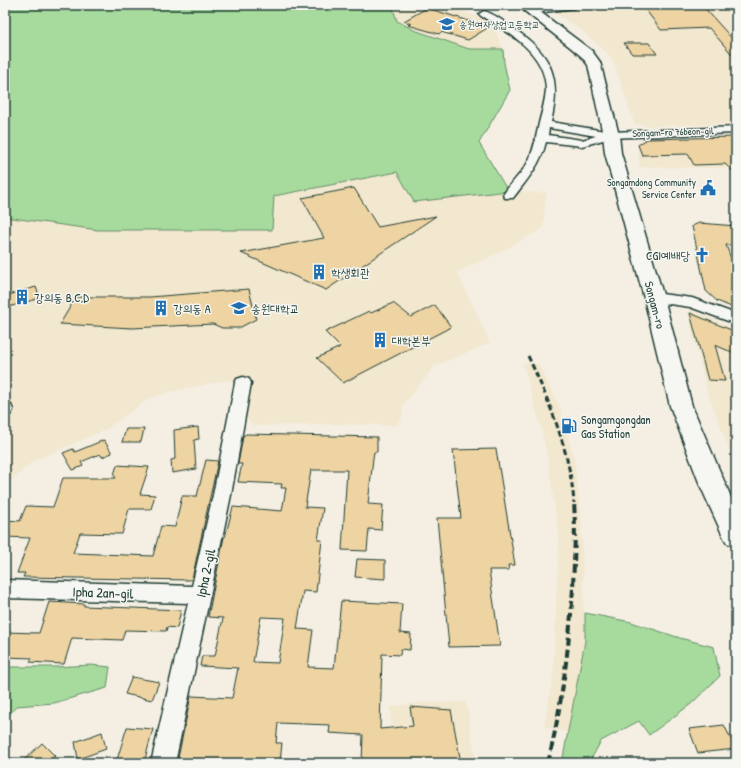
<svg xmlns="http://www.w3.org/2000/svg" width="741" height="768" viewBox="0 0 741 768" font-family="'Patrick Hand','Poor Story',sans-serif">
	<rect width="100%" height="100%" fill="#f4efe2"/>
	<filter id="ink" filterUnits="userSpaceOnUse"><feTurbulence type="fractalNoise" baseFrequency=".025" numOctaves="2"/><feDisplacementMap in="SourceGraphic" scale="8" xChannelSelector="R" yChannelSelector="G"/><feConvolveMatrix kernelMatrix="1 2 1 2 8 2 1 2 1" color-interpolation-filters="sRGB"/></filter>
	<g filter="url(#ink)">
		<path fill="#f2e7cf" d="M 392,5 L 446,5 L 449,6 L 447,7 L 488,20 L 494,27 L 503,49 L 469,49 L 414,30 L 397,21 Z
			M 585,5 L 736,5 L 736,124 L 647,126 L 634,123 L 614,62 L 607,53 L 581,30 L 552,11 Z
			M 732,136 L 736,139 L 736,168 L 640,167 L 637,144 L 645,139 Z
			M 398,172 L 508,191 L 546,193 L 543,228 L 498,253 L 457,272 L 490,343 L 435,366 L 403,405 L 402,417 L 397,425 L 329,424 L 255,426 L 245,418 L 251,382 L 235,384 L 228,380 L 172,391 L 148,399 L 107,429 L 33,461 L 5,486 L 5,217 L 98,230 L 272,230 L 273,197 Z
			M 693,311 L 736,329 L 736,467 L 707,391 L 688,312 Z
			M 523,363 L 538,364 L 559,405 L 574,459 L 581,517 L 585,641 L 568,733 L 544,726 L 553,678 L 559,537 L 549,466 L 542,431 Z
			M 466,702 L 476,763 L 395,763 L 390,707 L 418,703 Z"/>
		<path fill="#a7db9d" stroke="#638c68" d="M 5,5 L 392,5 L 397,21 L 414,30 L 469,49 L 503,49 L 504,63 L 510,90 L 479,143 L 508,191 L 414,202 L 397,172 L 274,196 L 272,230 L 98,230 L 5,217 Z
			M 585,613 L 631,622 L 680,638 L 714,647 L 720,676 L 691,704 L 649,735 L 639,721 L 601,741 L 589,763 L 562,763 L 585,641 Z
			M 91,665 L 110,667 L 107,688 L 54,703 L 17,706 L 5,719 L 5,679 L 10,667 L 55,667 Z"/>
		<path fill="#eed4a3" stroke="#1f3d34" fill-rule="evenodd" d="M 642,5 L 702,5 L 736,43 L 736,59 L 709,28 L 661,30 Z
			M 427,8 L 466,20 L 489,27 L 468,40 L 441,32 L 439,34 L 408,25 L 411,24 L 404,21 Z
			M 624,43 L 649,43 L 657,54 L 632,54 Z
			M 733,137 L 736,140 L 736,174 L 725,164 L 694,165 L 688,154 L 642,155 L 638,145 L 647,139 Z
			M 354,188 L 378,227 L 436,216 L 326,290 L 241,253 L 324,238 L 302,198 Z
			M 699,223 L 736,226 L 736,245 L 726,245 L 736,272 L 736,309 L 717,301 L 706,291 L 692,226 Z
			M 36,287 L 40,298 L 5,308 L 5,296 Z
			M 249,289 L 256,319 L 239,328 L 222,328 L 213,324 L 132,328 L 60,324 L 76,297 L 150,297 Z
			M 393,303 L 411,317 L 435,305 L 451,327 L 343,383 L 317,358 L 340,347 L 325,332 L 369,311 L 371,313 Z
			M 690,313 L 736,332 L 736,354 L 715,345 L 725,381 L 708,380 Z
			M 198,427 L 199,439 L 194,440 L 196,469 L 172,473 L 171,460 L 175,459 L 174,430 Z
			M 126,429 L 144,429 L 141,442 L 122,442 Z
			M 246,434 L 377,437 L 377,452 L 374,452 L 373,458 L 368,504 L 383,505 L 381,530 L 369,529 L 367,551 L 342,550 L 347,470 L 311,470 L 305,507 L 323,508 L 318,540 L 322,540 L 316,592 L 303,591 L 297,629 L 313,630 L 308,667 L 334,668 L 341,601 L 402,604 L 400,633 L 411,634 L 410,650 L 401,649 L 400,655 L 382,654 L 380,729 L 413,726 L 410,707 L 451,710 L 461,763 L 362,763 L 363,735 L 329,733 L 330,725 L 278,723 L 276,743 L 282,743 L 280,762 L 228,763 L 228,761 L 178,758 L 191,696 L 232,698 L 238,668 L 200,666 L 202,656 L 215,656 L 223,618 L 208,617 L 224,537 L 225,537 L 233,507 L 282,511 L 286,488 L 281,488 L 282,484 L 238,482 L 242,464 L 238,464 L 243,436 ZM 261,617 L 285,618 L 278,663 L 253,662 Z
			M 104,440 L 112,453 L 102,457 L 100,454 L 81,462 L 83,466 L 73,470 L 63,453 L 73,449 L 75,452 Z
			M 496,449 L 515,565 L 508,565 L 509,570 L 489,570 L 500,646 L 449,647 L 437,518 L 461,518 L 453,450 Z
			M 206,460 L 218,461 L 192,579 L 190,580 L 23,577 L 25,573 L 17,573 L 30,538 L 5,537 L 5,520 L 20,521 L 26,506 L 53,507 L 63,478 L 116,478 L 114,475 L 117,465 L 149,467 L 140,494 L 155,495 L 151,509 L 129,509 L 122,534 L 80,533 L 73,553 L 153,556 L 161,526 L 175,527 L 182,496 L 197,496 Z
			M 357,559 L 385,560 L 385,579 L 355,577 Z
			M 49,602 L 84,604 L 84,606 L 181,610 L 177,628 L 167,627 L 166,631 L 125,630 L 122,640 L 72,638 L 64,664 L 30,662 L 32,658 L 5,657 L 5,632 L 39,633 Z
			M 132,677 L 159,682 L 152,700 L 125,694 Z
			M 724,725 L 736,749 L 698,753 L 689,729 Z
			M 127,727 L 153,729 L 144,763 L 116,763 Z
			M 102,732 L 106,749 L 78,759 L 75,742 Z
			M 42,743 L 55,756 L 48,763 L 21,763 Z"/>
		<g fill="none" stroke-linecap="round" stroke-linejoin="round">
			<defs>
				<path id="street" d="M 554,5 L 578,5 L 574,8 L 530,14 L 525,11 L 530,8 Z
					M 484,11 C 494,14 505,22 513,28 C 551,54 562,76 551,122 L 611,132 L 736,127 L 736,133 L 610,138 L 582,146 L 546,142 C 541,164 527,180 513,198 L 505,198 L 503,195 C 510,184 520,175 527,164 C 534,151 536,137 539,123 C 542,112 545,101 546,90 C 546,53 509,32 481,16 L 479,14 ZM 549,128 L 596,136 L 582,140 L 548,135 Z
					M 654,293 L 692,298 L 736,314 L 736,324 L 690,307 L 649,301 L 647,298 L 649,295 Z
					M 243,377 L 249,379 L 251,383 L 231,495 L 175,763 L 151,763 L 188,603 L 5,598 L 5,580 L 192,586 L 213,495 L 235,383 L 237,379 Z
					M 5,403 L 11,405 L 13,410 L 11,414 L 5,416 Z"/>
				<path id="secondary" d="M 517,5 L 531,5 L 592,51 L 600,62 L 619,135 L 621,153 L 664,298 L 692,406 L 736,509 L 736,547 L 727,543 L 723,536 L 700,485 L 670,406 L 644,298 L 605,153 L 603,135 L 588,65 L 582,57 L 570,47 Z"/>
			</defs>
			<use href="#street" stroke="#1f3d34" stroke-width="3"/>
			<use href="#secondary" stroke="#1f3d34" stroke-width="3"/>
			<use href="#street" fill="#f6f6f2" fill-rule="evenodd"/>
			<use href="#secondary" fill="#f6f6f2" fill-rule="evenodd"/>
			<path stroke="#1f3d34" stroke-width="3" stroke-dasharray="6 3" stroke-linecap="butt" d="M 528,356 C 550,403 570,451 574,503"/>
			<path stroke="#1f3d34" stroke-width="4" stroke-dasharray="8 4" stroke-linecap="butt" d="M 548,763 C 562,705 569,647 573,588 C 574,559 576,531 574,502"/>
		</g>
	</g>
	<defs>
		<symbol id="school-bare" viewBox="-9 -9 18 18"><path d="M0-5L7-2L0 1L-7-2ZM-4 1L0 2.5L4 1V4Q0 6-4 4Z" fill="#1f6fb2" stroke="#f6f6f2" stroke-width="2.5" paint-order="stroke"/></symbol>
		<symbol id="civic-bare" viewBox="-9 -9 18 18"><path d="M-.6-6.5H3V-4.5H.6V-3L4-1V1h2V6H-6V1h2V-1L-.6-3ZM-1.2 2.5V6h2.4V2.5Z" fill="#1f6fb2" stroke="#f6f6f2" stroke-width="2.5" paint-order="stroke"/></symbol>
		<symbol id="church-bare" viewBox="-9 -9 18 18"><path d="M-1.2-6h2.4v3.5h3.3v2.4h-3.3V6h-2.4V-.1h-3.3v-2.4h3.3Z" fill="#1f6fb2" stroke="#f6f6f2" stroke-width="2.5" paint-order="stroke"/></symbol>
		<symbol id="building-bare" viewBox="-9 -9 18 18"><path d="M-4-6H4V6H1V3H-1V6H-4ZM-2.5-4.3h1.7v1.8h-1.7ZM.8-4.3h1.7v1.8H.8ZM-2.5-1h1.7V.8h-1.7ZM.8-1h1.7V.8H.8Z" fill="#1f6fb2" stroke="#f6f6f2" stroke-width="2.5" paint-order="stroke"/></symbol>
		<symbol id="university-bare" viewBox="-9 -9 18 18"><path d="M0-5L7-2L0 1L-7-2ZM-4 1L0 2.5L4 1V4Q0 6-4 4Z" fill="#1f6fb2" stroke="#f6f6f2" stroke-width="2.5" paint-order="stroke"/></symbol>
		<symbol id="fuel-bare" viewBox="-9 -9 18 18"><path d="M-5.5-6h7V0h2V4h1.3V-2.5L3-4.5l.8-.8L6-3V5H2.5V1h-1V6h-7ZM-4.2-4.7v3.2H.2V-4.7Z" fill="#1f6fb2" stroke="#f6f6f2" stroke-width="2.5" paint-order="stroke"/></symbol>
	</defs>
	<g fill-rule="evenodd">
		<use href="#school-bare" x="436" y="13" width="22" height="22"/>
		<use href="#civic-bare" x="697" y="177" width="22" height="22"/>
		<use href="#church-bare" x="691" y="244" width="22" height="22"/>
		<use href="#building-bare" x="308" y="261" width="22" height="22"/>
		<use href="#building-bare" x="11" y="286" width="22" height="22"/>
		<use href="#building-bare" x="150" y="297" width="22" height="22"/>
		<use href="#university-bare" x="228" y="297" width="22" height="22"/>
		<use href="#building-bare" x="369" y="329" width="22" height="22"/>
		<use href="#fuel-bare" x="558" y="415" width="22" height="22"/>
	</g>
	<g text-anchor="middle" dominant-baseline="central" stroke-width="3" stroke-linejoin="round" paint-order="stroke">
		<g font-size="10" fill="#1f3d34" stroke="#f6f6f2" text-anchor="start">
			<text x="459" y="24">송원여자상업고등학교</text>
			<text x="696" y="182" text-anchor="end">Songamdong Community<tspan x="696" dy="12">Service Center</tspan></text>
		</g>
		<g font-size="10" fill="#1f3d34" stroke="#f6f6f2">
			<text transform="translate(673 132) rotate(-2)">Songam-ro 76beon-gil</text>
		</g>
		<g font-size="12" fill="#1f3d34" stroke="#f6f6f2" text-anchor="start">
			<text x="690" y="255" text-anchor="end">CGI예배당</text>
			<text x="331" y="272">학생회관</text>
			<text x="34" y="297">강의동 B,C,D</text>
			<text x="173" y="308">강의동 A</text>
			<text x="251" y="308">송원대학교</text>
			<text x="392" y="340">대학본부</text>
			<text x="581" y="419">Songamgongdan<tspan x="581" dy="14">Gas Station</tspan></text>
		</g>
		<g font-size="12" fill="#1f3d34" stroke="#f6f6f2">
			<text transform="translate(655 305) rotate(75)">Songam-ro</text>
		</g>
		<g font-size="14" fill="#1f3d34" stroke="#f6f6f2">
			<text transform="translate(205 573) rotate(-78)">Ipha 2-gil</text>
			<text transform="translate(103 592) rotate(2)">Ipha 2an-gil</text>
		</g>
	</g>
	<rect width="741" height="768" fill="none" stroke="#f6f6f2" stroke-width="20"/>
	<rect x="10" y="10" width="721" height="748" fill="none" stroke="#1f3d34" stroke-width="1.5" filter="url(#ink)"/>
</svg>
